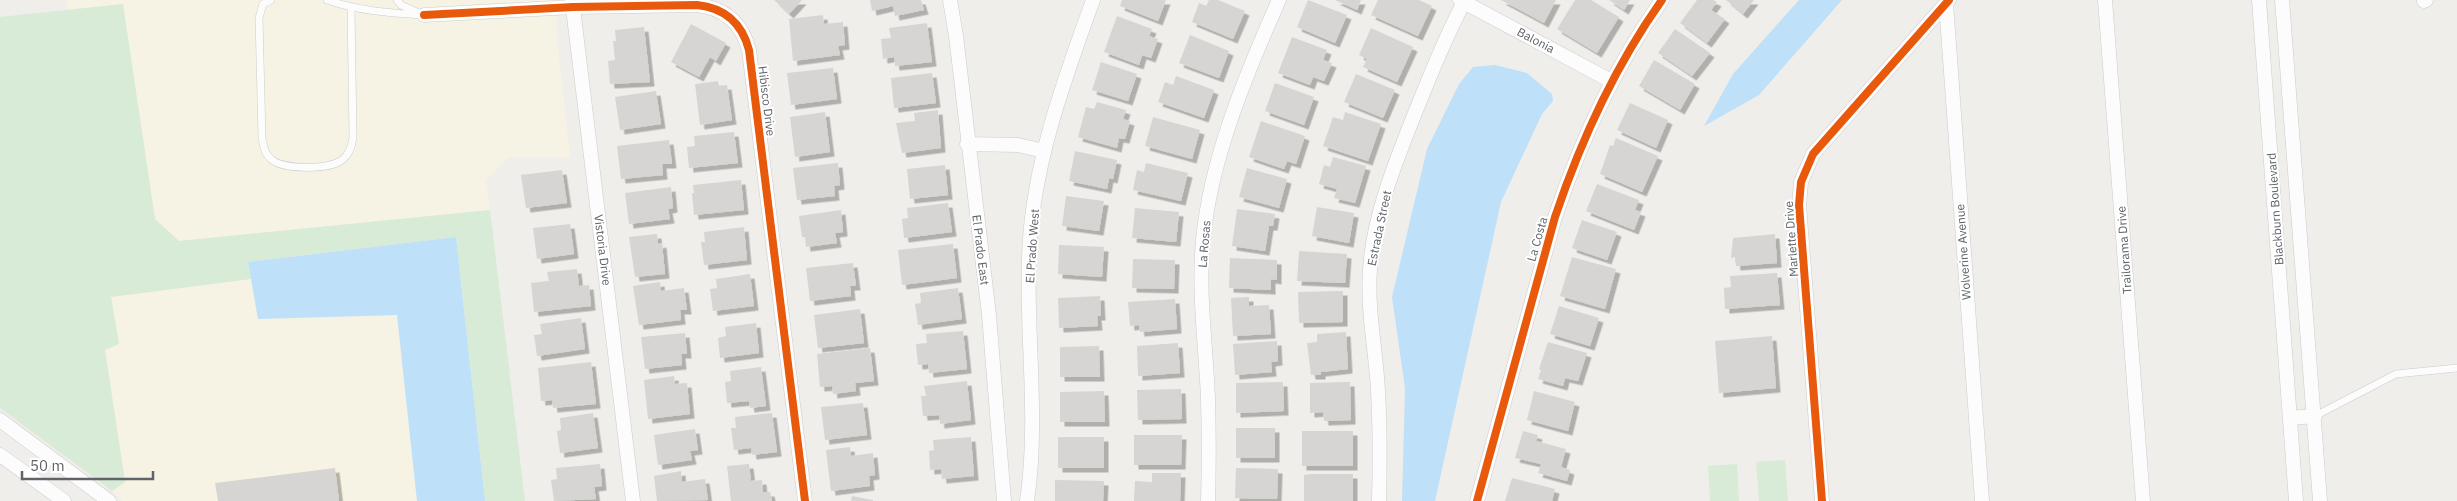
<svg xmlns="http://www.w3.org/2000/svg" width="2457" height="501" viewBox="0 0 2457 501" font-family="'IBM Plex Sans',sans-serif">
	<defs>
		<filter id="shadow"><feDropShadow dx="4.5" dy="4.5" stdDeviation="0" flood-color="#0004"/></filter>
	</defs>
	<rect width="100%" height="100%" fill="#efeeea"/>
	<path fill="#f7f3e4" d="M 66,0 L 556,0 L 557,39 L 570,157 L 508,158 L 486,180 L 490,210 L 179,241 L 155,220 L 123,4 L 67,10 Z
		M 251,279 L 258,319 L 397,315 L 417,501 L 122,501 L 112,491 L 125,481 L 105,349 L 119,344 L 111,297 Z"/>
	<path fill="#d8ebd6" d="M 123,4 L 155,219 L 179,241 L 490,210 L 525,501 L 485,501 L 456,237 L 248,262 L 251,279 L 111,297 L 119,344 L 105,350 L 125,482 L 112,491 L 0,408 L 0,17 Z
		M 1785,460 L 1788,501 L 1759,501 L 1756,462 Z
		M 1737,464 L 1739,501 L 1710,501 L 1708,466 Z"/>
	<path fill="#bfe0f9" d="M 1799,0 L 1842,0 L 1759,95 L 1704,126 L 1733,74 Z
		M 1495,65 L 1527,73 L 1552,94 L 1553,101 L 1542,114 L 1501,202 L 1435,501 L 1402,501 L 1405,388 L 1392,297 L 1427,149 L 1459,84 L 1473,67 Z
		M 456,237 L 485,501 L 417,501 L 397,315 L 258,319 L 248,262 Z"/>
	<path fill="#d6d5d3" filter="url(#shadow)" d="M 774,0 L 802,0 L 789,14 Z
		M 870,0 L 921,0 L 924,10 L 895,16 L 893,6 L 872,11 Z
		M 1122,0 L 1166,0 L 1158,21 L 1120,6 Z
		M 1209,0 L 1218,0 L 1245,11 L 1233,39 L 1192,22 L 1199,3 L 1206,6 Z
		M 1308,0 L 1347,15 L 1335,43 L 1297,27 Z
		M 1335,0 L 1361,0 L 1357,10 Z
		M 1378,0 L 1419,0 L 1432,6 L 1418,36 L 1371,15 Z
		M 1501,0 L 1556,0 L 1544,23 Z
		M 1575,0 L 1591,0 L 1619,17 L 1597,53 L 1557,29 Z
		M 1609,0 L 1630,0 L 1624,10 Z
		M 1697,0 L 1713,0 L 1717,2 L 1711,10 L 1725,19 L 1707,43 L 1680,23 Z
		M 1726,0 L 1754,0 L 1743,14 Z
		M 823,15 L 824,24 L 843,22 L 845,45 L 838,46 L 840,55 L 793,61 L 789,19 Z
		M 1117,16 L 1152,29 L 1149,36 L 1158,39 L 1151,58 L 1142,55 L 1139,65 L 1104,52 Z
		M 927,23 L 932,62 L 895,66 L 894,57 L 883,59 L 881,39 L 891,38 L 889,28 Z
		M 691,24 L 726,43 L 716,61 L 710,57 L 699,77 L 671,62 Z
		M 644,27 L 650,82 L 610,84 L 608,61 L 615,60 L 613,41 L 616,41 L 615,30 Z
		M 1371,28 L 1413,47 L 1397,82 L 1363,67 L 1367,59 L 1359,55 Z
		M 1675,29 L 1710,53 L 1692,76 L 1658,53 Z
		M 1190,35 L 1229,51 L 1219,78 L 1179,63 Z
		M 1292,37 L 1327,50 L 1323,60 L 1332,63 L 1324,81 L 1313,77 L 1310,85 L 1278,73 Z
		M 1654,60 L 1695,84 L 1680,110 L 1639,86 Z
		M 1101,62 L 1137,74 L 1128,101 L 1092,90 Z
		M 833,68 L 837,99 L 791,105 L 787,73 Z
		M 932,73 L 936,103 L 894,108 L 891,78 Z
		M 1356,74 L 1395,90 L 1383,118 L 1344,102 Z
		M 1176,76 L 1214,90 L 1204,118 L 1158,102 L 1165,82 L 1173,85 Z
		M 718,81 L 719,86 L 727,85 L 732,120 L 700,125 L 695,84 Z
		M 1275,83 L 1314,97 L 1304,125 L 1265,111 Z
		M 656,91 L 661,124 L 620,130 L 615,97 Z
		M 1097,102 L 1126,110 L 1123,119 L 1130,121 L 1125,139 L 1119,138 L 1117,148 L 1078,137 L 1086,107 L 1094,109 Z
		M 1630,103 L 1668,120 L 1656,148 L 1617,130 Z
		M 938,110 L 941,148 L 902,153 L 896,123 L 915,121 L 914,113 Z
		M 825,112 L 830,152 L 795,157 L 790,117 Z
		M 1345,112 L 1381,124 L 1368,161 L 1323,146 L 1333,117 L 1343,120 Z
		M 1153,117 L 1200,130 L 1192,159 L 1145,146 Z
		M 1261,121 L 1305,136 L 1296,164 L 1287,161 L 1284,169 L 1249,157 Z
		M 734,132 L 738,163 L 689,168 L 687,147 L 695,146 L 694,136 Z
		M 1616,138 L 1658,156 L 1642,192 L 1600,174 L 1610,145 L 1613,146 Z
		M 669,140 L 672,164 L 662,164 L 663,175 L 621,179 L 617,146 Z
		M 1075,151 L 1117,160 L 1113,179 L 1109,178 L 1107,189 L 1069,181 Z
		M 1333,157 L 1366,166 L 1355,203 L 1334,198 L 1337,189 L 1319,184 L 1324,165 L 1330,167 Z
		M 838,163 L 840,185 L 834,186 L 835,196 L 797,200 L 793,168 Z
		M 1146,163 L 1188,173 L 1181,201 L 1133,190 L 1137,170 L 1144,172 Z
		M 945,165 L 948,195 L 910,199 L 907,169 Z
		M 1247,168 L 1287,179 L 1279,208 L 1239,197 Z
		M 562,170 L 567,203 L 526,208 L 521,175 Z
		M 741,180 L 744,210 L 694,215 L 692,193 L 694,193 L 693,185 Z
		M 1597,184 L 1639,200 L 1635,210 L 1641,212 L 1634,230 L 1586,211 Z
		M 671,187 L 673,208 L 668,209 L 670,219 L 629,224 L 625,193 Z
		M 1066,196 L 1104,201 L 1099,231 L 1062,226 Z
		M 948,203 L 952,232 L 904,238 L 902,219 L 908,218 L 907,208 Z
		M 1317,207 L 1354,213 L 1349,243 L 1312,236 Z
		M 1135,208 L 1179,212 L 1176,242 L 1132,238 Z
		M 1237,209 L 1275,214 L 1273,226 L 1269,226 L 1265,251 L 1232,246 Z
		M 841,210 L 843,232 L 835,233 L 837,243 L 806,247 L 805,237 L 802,237 L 799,216 Z
		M 1582,220 L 1617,232 L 1607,260 L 1572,248 Z
		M 570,224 L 574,254 L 537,259 L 533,228 Z
		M 744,227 L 747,260 L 704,265 L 701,242 L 705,242 L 704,232 Z
		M 657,234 L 658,244 L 662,243 L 665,274 L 635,277 L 629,237 Z
		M 1775,234 L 1777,263 L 1736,266 L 1735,257 L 1731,258 L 1733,238 Z
		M 953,244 L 957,278 L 902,285 L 898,250 Z
		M 1059,245 L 1104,247 L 1102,277 L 1058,274 Z
		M 1299,251 L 1347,254 L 1345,283 L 1297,281 Z
		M 1572,257 L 1616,269 L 1605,309 L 1560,296 Z
		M 1230,258 L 1277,260 L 1277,280 L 1271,279 L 1271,290 L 1229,288 Z
		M 1133,259 L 1175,260 L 1174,289 L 1132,288 Z
		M 853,263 L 856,286 L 850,286 L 851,296 L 810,301 L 806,268 Z
		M 577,269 L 579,286 L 589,285 L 591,306 L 534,312 L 531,283 L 549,281 L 547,272 Z
		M 1777,273 L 1780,305 L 1725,309 L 1724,288 L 1731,287 L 1730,276 Z
		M 750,274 L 754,306 L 713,311 L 710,289 L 717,288 L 716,279 Z
		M 660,282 L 661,291 L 684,288 L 687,310 L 680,310 L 681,320 L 639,325 L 633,286 Z
		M 958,288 L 962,319 L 918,325 L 915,304 L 921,303 L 920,293 Z
		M 1343,291 L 1343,322 L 1299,323 L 1298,292 Z
		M 1100,296 L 1101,316 L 1097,316 L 1098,326 L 1059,328 L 1058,298 Z
		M 1249,297 L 1249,306 L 1269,305 L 1271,334 L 1233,336 L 1231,298 Z
		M 1175,299 L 1177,329 L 1140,332 L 1139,325 L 1130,326 L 1128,302 Z
		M 1559,306 L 1599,318 L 1590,346 L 1550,334 Z
		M 860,309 L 864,343 L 818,348 L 814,315 Z
		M 581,318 L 585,349 L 537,356 L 534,335 L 542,334 L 540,324 Z
		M 756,323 L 759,353 L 720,358 L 718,338 L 726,336 L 725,327 Z
		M 963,331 L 967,369 L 929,373 L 928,364 L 918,365 L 916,344 L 927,343 L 926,334 Z
		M 1346,332 L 1348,369 L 1321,372 L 1321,375 L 1311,375 L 1307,343 L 1317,342 L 1317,334 Z
		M 685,333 L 687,354 L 681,354 L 682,365 L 645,369 L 641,337 Z
		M 1772,336 L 1776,388 L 1719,393 L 1715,341 Z
		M 1277,341 L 1278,361 L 1271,362 L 1272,372 L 1235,375 L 1233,344 Z
		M 1548,342 L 1587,353 L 1578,381 L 1565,378 L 1563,386 L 1538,379 L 1541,370 L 1539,369 Z
		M 1178,343 L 1180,373 L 1138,376 L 1137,346 Z
		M 1099,346 L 1100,377 L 1060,377 L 1060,347 Z
		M 870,348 L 874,381 L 855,383 L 856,391 L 833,394 L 832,386 L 820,387 L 817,354 Z
		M 591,362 L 596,404 L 553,408 L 552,400 L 541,401 L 538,368 Z
		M 761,367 L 766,406 L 750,408 L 749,401 L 727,403 L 725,382 L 731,381 L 730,371 Z
		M 674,376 L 675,384 L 687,383 L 690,414 L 648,419 L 644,380 Z
		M 967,381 L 971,420 L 940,424 L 939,415 L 923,416 L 921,396 L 926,396 L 924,386 Z
		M 1283,382 L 1284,411 L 1236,413 L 1236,383 Z
		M 1350,382 L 1351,420 L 1324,421 L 1323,412 L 1310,413 L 1310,383 Z
		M 1181,389 L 1182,419 L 1138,420 L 1137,390 Z
		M 1104,391 L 1105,422 L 1060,422 L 1060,392 Z
		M 1534,391 L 1575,402 L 1568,431 L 1527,420 Z
		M 863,403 L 867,435 L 825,440 L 821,407 Z
		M 593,413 L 598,448 L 560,453 L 557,431 L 561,430 L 560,418 Z
		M 772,413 L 777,452 L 752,455 L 751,448 L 734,450 L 731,428 L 736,428 L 735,417 Z
		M 1236,428 L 1275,428 L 1275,458 L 1236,458 Z
		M 695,429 L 698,450 L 690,451 L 692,460 L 658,465 L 654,435 Z
		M 1302,431 L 1353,431 L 1353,466 L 1302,466 Z
		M 1523,431 L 1538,435 L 1536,441 L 1566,449 L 1561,467 L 1570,470 L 1567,481 L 1538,473 L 1541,464 L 1515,458 Z
		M 1134,435 L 1182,435 L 1181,465 L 1134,465 Z
		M 971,437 L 974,476 L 942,479 L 941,469 L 930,470 L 929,451 L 934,450 L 933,440 Z
		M 1058,437 L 1104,437 L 1104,468 L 1058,468 Z
		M 850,447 L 851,456 L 873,453 L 875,475 L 869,476 L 870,486 L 831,491 L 826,450 Z
		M 600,464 L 602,486 L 594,487 L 596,499 L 554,501 L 551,480 L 557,479 L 556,468 Z
		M 749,464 L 751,481 L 762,480 L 763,492 L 770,492 L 772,501 L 731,501 L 727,466 Z
		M 335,468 L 339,501 L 218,501 L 215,483 Z
		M 1236,468 L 1278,469 L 1277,499 L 1235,498 Z
		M 681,471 L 682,482 L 705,479 L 708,500 L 657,501 L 654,476 Z
		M 1152,473 L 1181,473 L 1180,501 L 1134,501 L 1135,481 L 1152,482 Z
		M 1312,474 L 1353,474 L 1353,501 L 1304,501 L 1304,475 Z
		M 1512,478 L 1555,489 L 1552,501 L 1505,501 Z
		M 1055,480 L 1104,481 L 1103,501 L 1055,501 Z
		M 852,496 L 873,500 L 873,501 L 851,501 Z"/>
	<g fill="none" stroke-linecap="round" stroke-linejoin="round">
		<defs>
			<path id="service" d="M 271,0 L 263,4 L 259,18 L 262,138 C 264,147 264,153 271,159 C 283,170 329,170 342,160 C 350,154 352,146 353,137 L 351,8
				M 327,0 C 359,11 389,13 424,15
				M 397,0 L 401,5 L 419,13
				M 2315,416 L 2396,374 L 2457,368"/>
			<path id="minor" d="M 572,0 L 633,501
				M 950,0 L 956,36 L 989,315 L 1004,501
				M 1460,0 L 1611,81
				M 2105,0 L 2143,501
				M 2259,0 L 2296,501
				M 2282,0 L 2320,501
				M 2424,1 L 2426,0
				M 1946,3 L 1982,501
				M 424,15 L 573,7 L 697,5 C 725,8 742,23 749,50 L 805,501
				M 967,144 L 1018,145 L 1044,151
				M 2290,418 L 2315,416
				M 0,420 L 109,501
				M 0,455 L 64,501
				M 1027,501 C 1039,419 1026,337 1029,256 C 1032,167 1063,83 1093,0
				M 1208,501 C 1209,467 1209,433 1208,399 C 1206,346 1198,293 1203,241 C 1210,160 1246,74 1279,0
				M 1379,501 C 1380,464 1380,428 1378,391 C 1376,351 1367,310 1370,270 C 1373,218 1394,166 1413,118 C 1429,78 1445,38 1465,0
				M 1477,501 L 1555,217 C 1581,140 1615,66 1662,0
				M 1822,501 L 1799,205 L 1801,182 L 1813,154 L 1949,0"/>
		</defs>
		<use href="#service" stroke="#cbcccc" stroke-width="8"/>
		<use href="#minor" stroke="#cbcccc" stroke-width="15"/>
		<use href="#service" stroke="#fdfcfc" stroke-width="7"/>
		<use href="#minor" stroke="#fdfcfc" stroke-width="14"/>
		<defs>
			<path id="cycleway" d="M 424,15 L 573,7 L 697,5 C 725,8 742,23 749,50 L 805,501
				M 1477,501 L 1555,217 C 1581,140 1615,66 1662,0
				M 1822,501 L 1799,205 L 1801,182 L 1813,154 L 1949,0"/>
		</defs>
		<use href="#cycleway" stroke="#fff" stroke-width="11"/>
		<use href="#cycleway" stroke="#e8590c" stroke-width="8"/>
	</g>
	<g text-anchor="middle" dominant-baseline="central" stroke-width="4" stroke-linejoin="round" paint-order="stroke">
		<g font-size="12" fill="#5f6368" stroke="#fff">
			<text transform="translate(1536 40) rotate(28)">Balonia</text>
			<text transform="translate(767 101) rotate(83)">Hibisco Drive</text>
			<text transform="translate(2275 209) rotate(-94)">Blackburn Boulevard</text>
			<text transform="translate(1379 228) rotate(-78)">Estrada Street</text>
			<text transform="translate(1537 239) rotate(-74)">La Costa</text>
			<text transform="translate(1791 239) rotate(-94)">Marlette Drive</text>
			<text transform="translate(1204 244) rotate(-85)">La Rosas</text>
			<text transform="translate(1032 246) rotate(-86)">El Prado West</text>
			<text transform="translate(603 250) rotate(83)">Vistoria Drive</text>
			<text transform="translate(981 250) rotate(83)">El Prado East</text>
			<text transform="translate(2124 250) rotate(-94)">Trailorama Drive</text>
			<text transform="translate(1963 252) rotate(-94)">Wolverine Avenue</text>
		</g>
	</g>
	<path d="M22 471v8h131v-8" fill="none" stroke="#5f6368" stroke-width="2.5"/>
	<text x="30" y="471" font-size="15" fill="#5f6368" stroke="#ffffff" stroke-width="4" paint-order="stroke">50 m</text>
</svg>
